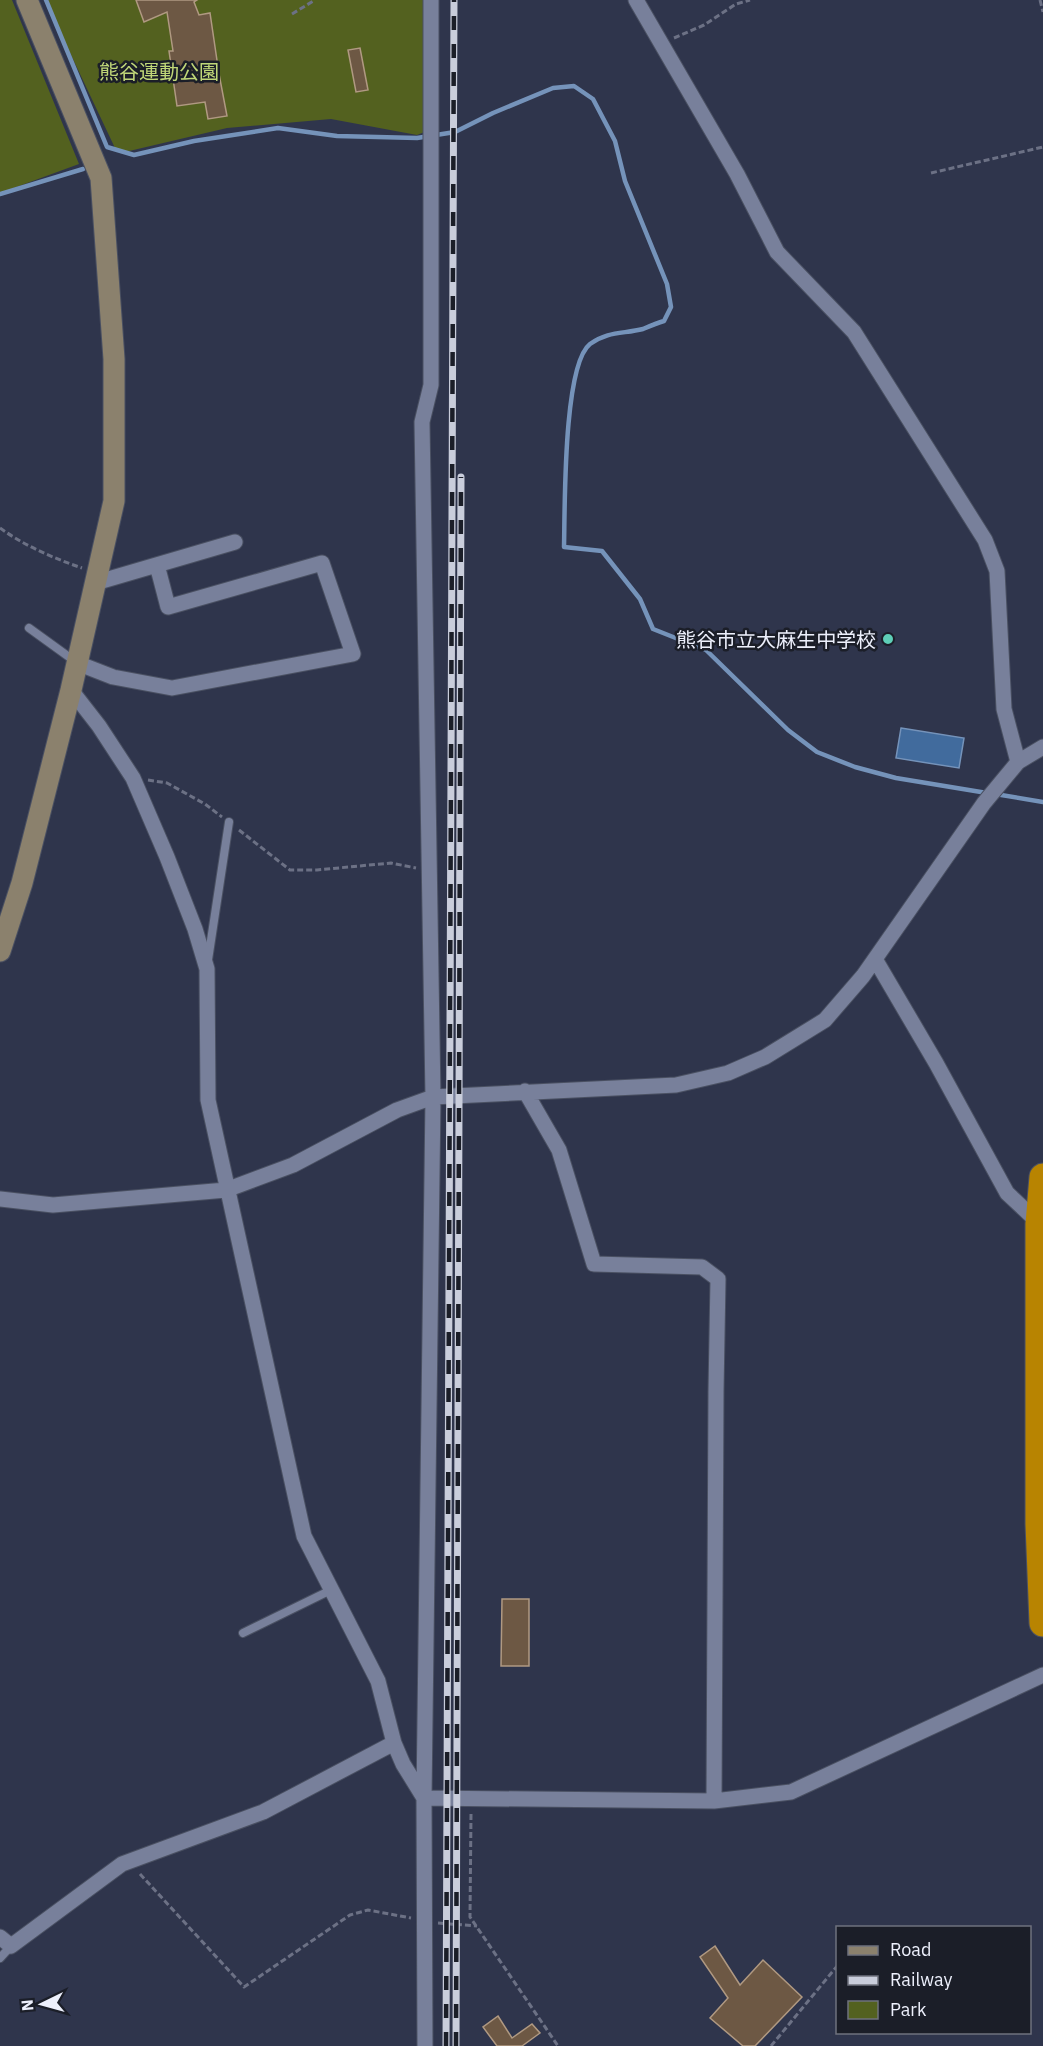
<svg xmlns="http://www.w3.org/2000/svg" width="1043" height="2046" viewBox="0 0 1043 2046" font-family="'IBM Plex Sans','Noto Sans JP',sans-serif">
	<rect width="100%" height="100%" fill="#2f354c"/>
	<path fill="#53611f" d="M 0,0 L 12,0 L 79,164 L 0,193 Z
		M 45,0 L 427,0 L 427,131 L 417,135 L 331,119 L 227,128 L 125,152 L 115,148 Z"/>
	<path fill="#416b9d" stroke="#7593ba" stroke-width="1.5" d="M 901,728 L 964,738 L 959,768 L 896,758 Z"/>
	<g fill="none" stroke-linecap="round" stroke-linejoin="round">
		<path stroke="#7593ba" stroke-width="4.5" d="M 46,0 L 107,147 L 134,155 L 194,141 L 278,128 L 337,136 L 417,138 L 455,132 L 493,113 L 553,88 L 574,86 L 593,99 L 615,141 L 625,181 L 667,284 L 671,307 L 664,321 C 657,323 650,326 643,329 C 623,334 608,331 590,344 C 563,365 565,510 564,547 L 602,551 L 640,599 L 653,629 L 706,650 L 788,730 L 817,752 L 855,767 L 896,778 L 987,793
			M 0,194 L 83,169
			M 995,794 L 1043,802"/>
	</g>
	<path fill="#6d5844" stroke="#b09982" stroke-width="1.5" d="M 136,0 L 197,0 L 194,2 L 199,15 L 210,13 L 219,74 L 227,116 L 208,119 L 205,102 L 177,106 L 169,51 L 173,51 L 167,12 L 144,22 Z
		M 360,48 L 368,90 L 356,92 L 348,50 Z
		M 502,1599 L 529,1599 L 529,1666 L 501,1666 Z
		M 715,1946 L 740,1985 L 763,1960 L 802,1997 L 755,2046 L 743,2046 L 710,2018 L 728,1998 L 700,1957 Z
		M 498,2016 L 512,2038 L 532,2024 L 540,2033 L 522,2046 L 497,2046 L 483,2027 Z"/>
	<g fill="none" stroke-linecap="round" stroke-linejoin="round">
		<defs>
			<path id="lane" d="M 29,628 L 76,662
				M 208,960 L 229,822
				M 243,1633 L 331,1590
				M 0,1958 L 11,1946"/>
			<path id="street" d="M 636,0 L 737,174 L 777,252 L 854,332 L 985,540 L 997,571 L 1004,709 L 1018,762
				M 95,583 L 235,542
				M 77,663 L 113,677 L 172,688 L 353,654 L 322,563 L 168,607 L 157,565
				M 71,690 L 99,726 L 133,778 L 167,857 L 195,929 L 207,969 L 208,1100 L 304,1536 L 378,1681 L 394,1743 L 403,1764 L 424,1798 L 714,1801 L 791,1792 L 1043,1675
				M 875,959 L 936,1063 L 1007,1193 L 1040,1224
				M 525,1091 L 559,1150 L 594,1264 L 702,1267 L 718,1279 L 716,1391 L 714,1801
				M 0,1199 L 53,1205 L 226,1190 L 293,1165 L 397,1110 L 433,1097 L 676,1085 L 728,1073 L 765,1057 L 825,1020 L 863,976 L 984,803 L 1018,762 L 1043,747
				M 0,1937 L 11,1946 L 122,1864 L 263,1812 L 394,1743
				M 425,2046 L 424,1798 L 433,1097 L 422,422 L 431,385 L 431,0"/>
			<path id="secondary" d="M 0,951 L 22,883 L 71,690 L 114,501 L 114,359 L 101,178 L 27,0"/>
			<path id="highway" d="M 1043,1177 L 1039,1224 L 1039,1524 L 1043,1623"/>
		</defs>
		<use href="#lane" stroke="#4a5062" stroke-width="10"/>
		<use href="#street" stroke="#4a5062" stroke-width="17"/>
		<use href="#secondary" stroke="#4a5062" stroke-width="23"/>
		<use href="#highway" stroke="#4a5062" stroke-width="29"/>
		<path stroke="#6c7185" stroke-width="3" stroke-dasharray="6 3" stroke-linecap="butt" d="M 1040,0 L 1043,12
			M 292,14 L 315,0
			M 674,38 L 704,25 L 736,4 L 750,0
			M 931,173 L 1043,147
			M 0,528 C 25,546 53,558 82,568
			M 148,780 L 167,783 L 205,804 L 222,817
			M 239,830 L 290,870 L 317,870 L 391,863 L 416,868
			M 471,1814 L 470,1917 L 558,2046
			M 140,1874 L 244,1987 L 350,1915 L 368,1910 L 411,1918
			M 438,1923 L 477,1926
			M 771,2046 L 838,1965"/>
		<use href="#lane" stroke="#78809b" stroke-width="8"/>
		<use href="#street" stroke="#78809b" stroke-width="15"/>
		<use href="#secondary" stroke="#8b816d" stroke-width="21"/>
		<use href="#highway" stroke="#b88401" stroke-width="27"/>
		<defs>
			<path id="rail" d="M 446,2046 L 454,0
				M 456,2046 L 461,477"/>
		</defs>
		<use href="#rail" stroke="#c9cddb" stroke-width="7"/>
		<use href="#rail" stroke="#1b1e28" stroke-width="4.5" stroke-dasharray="14" stroke-linecap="butt"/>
	</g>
	<circle fill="#5eceb7" stroke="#1b1e28" stroke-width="2" cx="888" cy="639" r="6"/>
	<g text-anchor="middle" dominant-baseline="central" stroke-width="5" stroke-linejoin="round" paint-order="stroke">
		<g font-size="20" fill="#c0d778" stroke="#1b1e28">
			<text x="159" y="71">熊谷運動公園</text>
		</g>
		<g font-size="20" fill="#edf0fc" stroke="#1b1e28" text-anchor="end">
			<text x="876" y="639">熊谷市立大麻生中学校</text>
		</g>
	</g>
	<rect x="836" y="1926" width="195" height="108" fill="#1b1e28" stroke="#6f727d" stroke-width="1.5"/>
	<rect x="848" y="1946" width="30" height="9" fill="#8b816d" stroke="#6f727d" stroke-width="1.5"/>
	<text x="890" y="1956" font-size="18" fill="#edf0fc">Road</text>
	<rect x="848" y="1976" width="30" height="9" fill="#c9cddb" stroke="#6f727d" stroke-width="1.5"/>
	<text x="890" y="1986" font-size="18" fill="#edf0fc">Railway</text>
	<rect x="848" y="2001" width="30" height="18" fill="#53611f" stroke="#6f727d" stroke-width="1.5"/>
	<text x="890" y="2016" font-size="18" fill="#edf0fc">Park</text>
	<g transform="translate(42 2004) rotate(265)" stroke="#1b1e28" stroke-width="4.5" paint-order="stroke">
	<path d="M0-4.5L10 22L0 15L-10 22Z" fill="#edf0fc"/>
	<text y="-9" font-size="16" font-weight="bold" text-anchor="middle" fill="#edf0fc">N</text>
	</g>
</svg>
